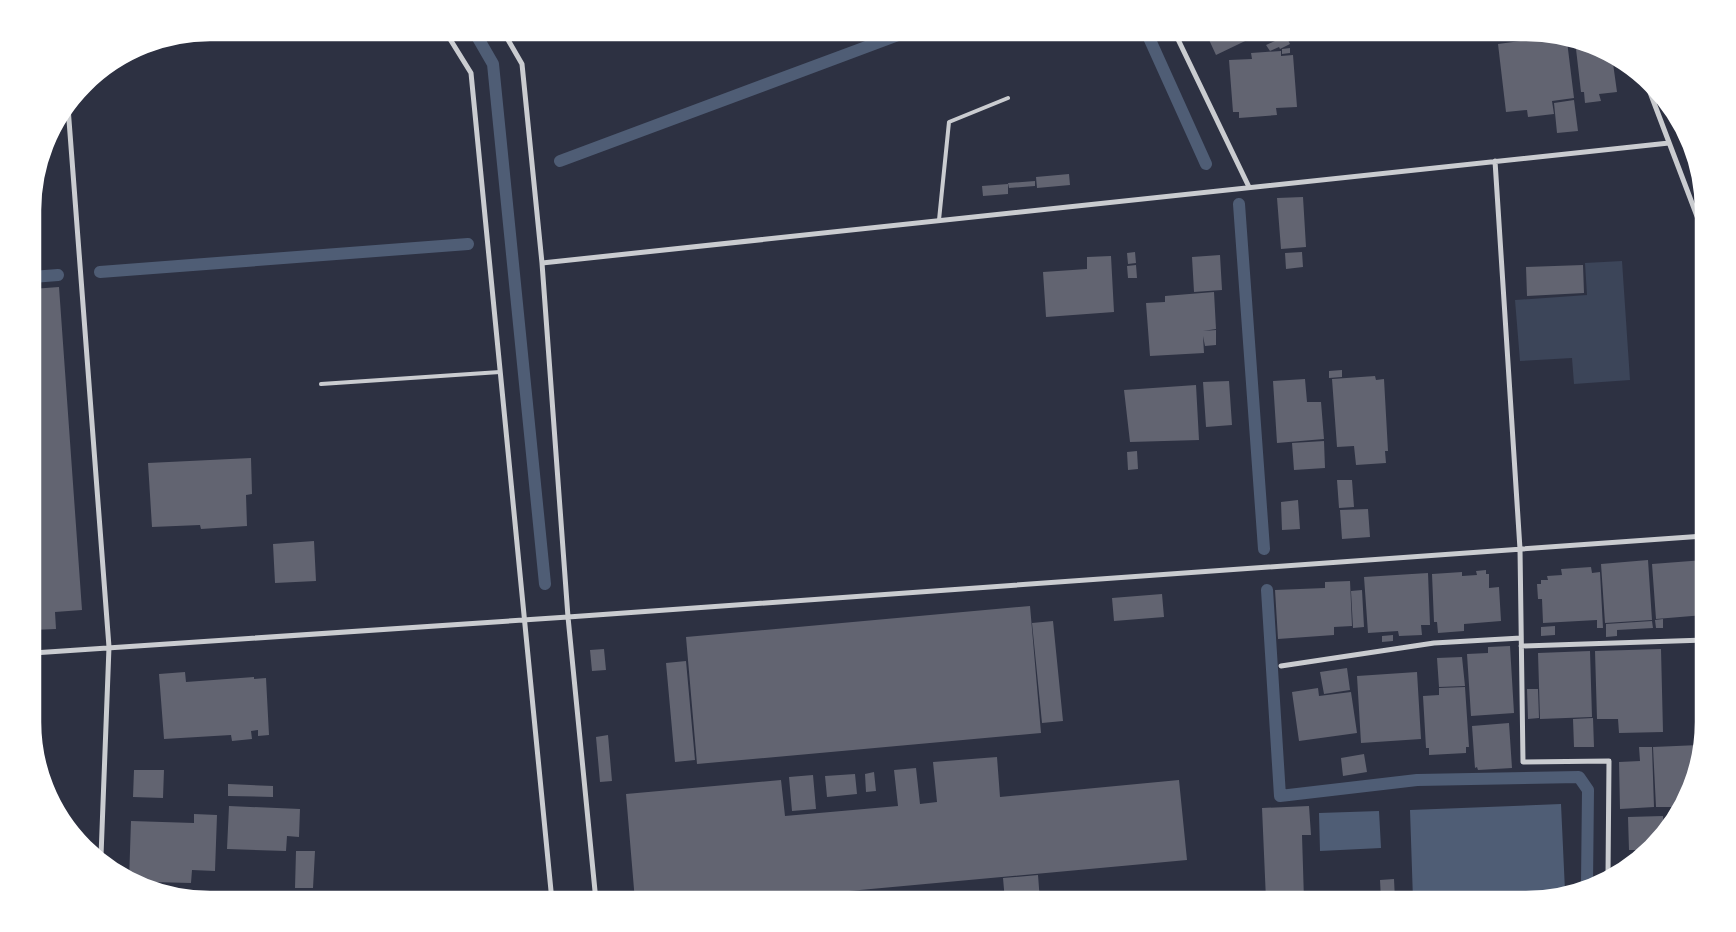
<svg xmlns="http://www.w3.org/2000/svg" width="1736" height="932" viewBox="0 0 1736 932" font-family="Arial,sans-serif">
	<rect width="100%" height="100%" fill="#2d3142"/>
	<path fill="#3c4559" d="M 1622,261 L 1630,380 L 1574,384 L 1572,358 L 1520,361 L 1515,300 L 1587,295 L 1585,263 Z"/>
	<path fill="#4f5d75" d="M 1561,804 L 1565,891 L 1551,896 L 1413,900 L 1410,810 Z
		M 1379,811 L 1381,848 L 1320,851 L 1319,813 Z"/>
	<g fill="none" stroke-linecap="round" stroke-linejoin="round">
		<path stroke="#4f5d75" stroke-width="12" d="M 474,31 L 493,64 L 545,584
			M 1146,31 L 1206,164
			M 560,161 L 909,31
			M 1239,204 L 1264,549
			M 100,272 L 468,244
			M 32,277 L 58,275
			M 1267,590 L 1280,796 L 1417,780 L 1579,777 L 1588,790 L 1587,883"/>
	</g>
	<path fill="#626471" d="M 1205,31 L 1266,31 L 1216,55 Z
		M 1286,36 L 1290,44 L 1280,49 L 1279,47 L 1270,51 L 1266,45 Z
		M 1551,37 L 1567,41 L 1574,98 L 1552,101 L 1554,114 L 1528,117 L 1527,110 L 1506,112 L 1498,44 Z
		M 1579,44 L 1605,50 L 1612,56 L 1617,92 L 1599,94 L 1601,101 L 1585,103 L 1584,92 L 1581,92 L 1576,49 L 1580,49 Z
		M 1290,48 L 1290,53 L 1282,54 L 1282,49 Z
		M 1281,51 L 1281,56 L 1293,55 L 1297,107 L 1276,108 L 1277,115 L 1239,118 L 1239,112 L 1233,112 L 1229,60 L 1252,59 L 1251,53 Z
		M 1574,100 L 1578,131 L 1557,133 L 1554,103 Z
		M 1069,174 L 1070,185 L 1037,188 L 1036,177 Z
		M 1035,181 L 1035,186 L 1009,188 L 1008,183 Z
		M 1008,184 L 1008,194 L 983,196 L 982,186 Z
		M 1303,197 L 1306,247 L 1281,249 L 1277,198 Z
		M 1135,252 L 1136,263 L 1128,264 L 1127,253 Z
		M 1302,252 L 1303,267 L 1286,269 L 1285,253 Z
		M 1220,255 L 1222,290 L 1194,292 L 1192,257 Z
		M 1111,256 L 1114,312 L 1046,317 L 1043,272 L 1087,269 L 1087,257 Z
		M 1136,265 L 1137,278 L 1128,278 L 1127,266 Z
		M 1583,265 L 1584,293 L 1527,296 L 1526,267 Z
		M 59,287 L 82,610 L 55,612 L 56,629 L 33,630 L 32,289 Z
		M 1214,292 L 1216,329 L 1203,331 L 1216,330 L 1216,345 L 1205,346 L 1203,336 L 1204,353 L 1150,356 L 1146,303 L 1165,302 L 1165,296 Z
		M 1342,370 L 1342,377 L 1329,378 L 1329,371 Z
		M 1375,376 L 1376,380 L 1384,379 L 1388,451 L 1385,451 L 1386,463 L 1356,465 L 1354,446 L 1337,447 L 1332,379 Z
		M 1305,379 L 1307,402 L 1321,402 L 1324,439 L 1277,443 L 1273,381 Z
		M 1229,381 L 1232,425 L 1206,427 L 1203,382 Z
		M 1196,385 L 1199,440 L 1130,442 L 1124,390 Z
		M 1324,441 L 1325,468 L 1294,470 L 1292,443 Z
		M 1137,451 L 1138,469 L 1128,470 L 1127,452 Z
		M 251,458 L 252,494 L 246,495 L 247,526 L 201,529 L 200,525 L 152,527 L 148,463 Z
		M 1337,480 L 1352,480 L 1354,507 L 1339,508 Z
		M 1298,500 L 1300,529 L 1282,530 L 1281,502 Z
		M 1368,509 L 1370,537 L 1342,539 L 1340,510 Z
		M 314,541 L 316,581 L 275,583 L 273,544 Z
		M 1648,560 L 1652,620 L 1605,623 L 1601,564 Z
		M 1704,560 L 1704,615 L 1656,619 L 1652,564 Z
		M 1591,567 L 1592,573 L 1600,572 L 1603,628 L 1597,628 L 1597,620 L 1543,623 L 1542,599 L 1538,599 L 1537,584 L 1541,584 L 1541,580 L 1548,580 L 1547,576 L 1562,575 L 1561,569 Z
		M 1486,570 L 1486,574 L 1489,574 L 1489,588 L 1499,587 L 1501,621 L 1464,624 L 1464,631 L 1438,633 L 1437,622 L 1434,622 L 1432,574 L 1462,572 L 1462,576 L 1477,575 L 1476,571 Z
		M 1428,573 L 1430,625 L 1421,625 L 1422,635 L 1399,636 L 1398,631 L 1368,633 L 1364,577 Z
		M 1350,581 L 1352,626 L 1334,627 L 1334,635 L 1278,639 L 1275,590 L 1325,588 L 1325,582 Z
		M 1362,590 L 1364,627 L 1353,628 L 1351,591 Z
		M 1162,594 L 1164,617 L 1114,621 L 1112,598 Z
		M 1030,606 L 1041,733 L 697,764 L 686,637 Z
		M 1663,619 L 1663,628 L 1656,628 L 1655,620 Z
		M 1053,621 L 1063,721 L 1042,723 L 1032,623 Z
		M 1652,621 L 1653,628 L 1617,630 L 1617,636 L 1606,637 L 1606,624 Z
		M 1555,626 L 1555,635 L 1541,636 L 1541,627 Z
		M 1393,635 L 1393,641 L 1382,642 L 1382,636 Z
		M 1510,646 L 1514,713 L 1471,716 L 1467,654 L 1488,653 L 1488,647 Z
		M 604,649 L 606,670 L 592,671 L 590,650 Z
		M 1661,649 L 1663,732 L 1619,733 L 1618,719 L 1597,719 L 1595,651 Z
		M 1590,651 L 1592,717 L 1540,719 L 1538,653 Z
		M 1462,657 L 1465,686 L 1439,687 L 1437,658 Z
		M 686,661 L 695,760 L 675,762 L 666,663 Z
		M 1347,668 L 1350,690 L 1324,694 L 1320,672 Z
		M 185,672 L 186,682 L 254,677 L 254,679 L 266,678 L 269,735 L 258,736 L 258,730 L 251,731 L 252,739 L 232,741 L 231,735 L 164,739 L 159,674 Z
		M 1417,672 L 1421,739 L 1361,743 L 1357,676 Z
		M 1465,687 L 1469,747 L 1466,747 L 1466,753 L 1429,755 L 1429,748 L 1426,748 L 1423,696 L 1439,695 L 1439,688 Z
		M 1318,688 L 1319,696 L 1351,692 L 1357,733 L 1299,741 L 1292,692 Z
		M 1527,689 L 1538,689 L 1539,718 L 1528,719 Z
		M 1593,718 L 1594,747 L 1574,747 L 1573,719 Z
		M 1509,723 L 1512,768 L 1478,770 L 1477,767 L 1475,768 L 1472,726 Z
		M 608,735 L 612,781 L 600,782 L 596,737 Z
		M 1699,745 L 1686,801 L 1681,807 L 1656,807 L 1653,747 Z
		M 1639,747 L 1652,747 L 1654,807 L 1620,809 L 1619,762 L 1640,761 Z
		M 1364,754 L 1367,772 L 1343,776 L 1341,758 Z
		M 997,757 L 1000,797 L 1179,780 L 1187,860 L 739,901 L 635,901 L 626,794 L 781,780 L 785,816 L 898,806 L 894,770 L 916,768 L 920,804 L 937,802 L 933,762 Z
		M 134,770 L 164,770 L 163,798 L 133,797 Z
		M 874,772 L 876,791 L 866,792 L 865,774 Z
		M 855,774 L 857,794 L 827,797 L 825,776 Z
		M 813,775 L 816,809 L 792,811 L 789,777 Z
		M 228,784 L 273,786 L 273,797 L 228,796 Z
		M 229,806 L 300,809 L 299,837 L 287,836 L 286,851 L 227,849 Z
		M 1309,806 L 1311,835 L 1302,835 L 1304,900 L 1266,900 L 1262,808 Z
		M 194,814 L 217,815 L 215,871 L 192,870 L 191,883 L 152,882 L 152,885 L 142,885 L 129,881 L 131,821 L 194,823 Z
		M 1663,816 L 1664,827 L 1643,850 L 1629,850 L 1628,817 Z
		M 296,851 L 315,851 L 313,888 L 295,888 Z
		M 1038,875 L 1040,901 L 1005,901 L 1003,878 Z
		M 1394,879 L 1395,900 L 1381,900 L 1380,880 Z
		M 825,895 L 826,901 L 804,901 L 803,897 Z"/>
	<g fill="none" stroke-linecap="round" stroke-linejoin="round">
		<path stroke="#caccd0" stroke-width="4" d="M 939,220 L 949,122 L 1008,98
			M 321,384 L 500,372"/>
		<path stroke="#caccd0" stroke-width="5" d="M 445,31 L 471,73 L 552,901
			M 503,31 L 522,64 L 542,263 L 568,617 L 596,901
			M 1174,31 L 1249,187
			M 1648,87 L 1703,232
			M 68,107 L 109,647 L 101,856
			M 1495,161 L 1520,549 L 1523,762 L 1609,761 L 1608,876
			M 542,263 L 1669,143
			M 1521,646 L 1705,640
			M 33,653 L 568,617 L 1704,536
			M 1281,666 L 1434,643 L 1521,638"/>
	</g>
	<path d="M0 0H1736V932H0ZM210 40H1526A170 170 0 0 1 1696 210V722A170 170 0 0 1 1526 892H210A170 170 0 0 1 40 722V210A170 170 0 0 1 210 40Z" fill="#fff" fill-rule="evenodd"/>
	<path fill="none" stroke="#fff" stroke-width="2.5" d="M210 40H1526A170 170 0 0 1 1696 210V722A170 170 0 0 1 1526 892H210A170 170 0 0 1 40 722V210A170 170 0 0 1 210 40Z"/>
</svg>
